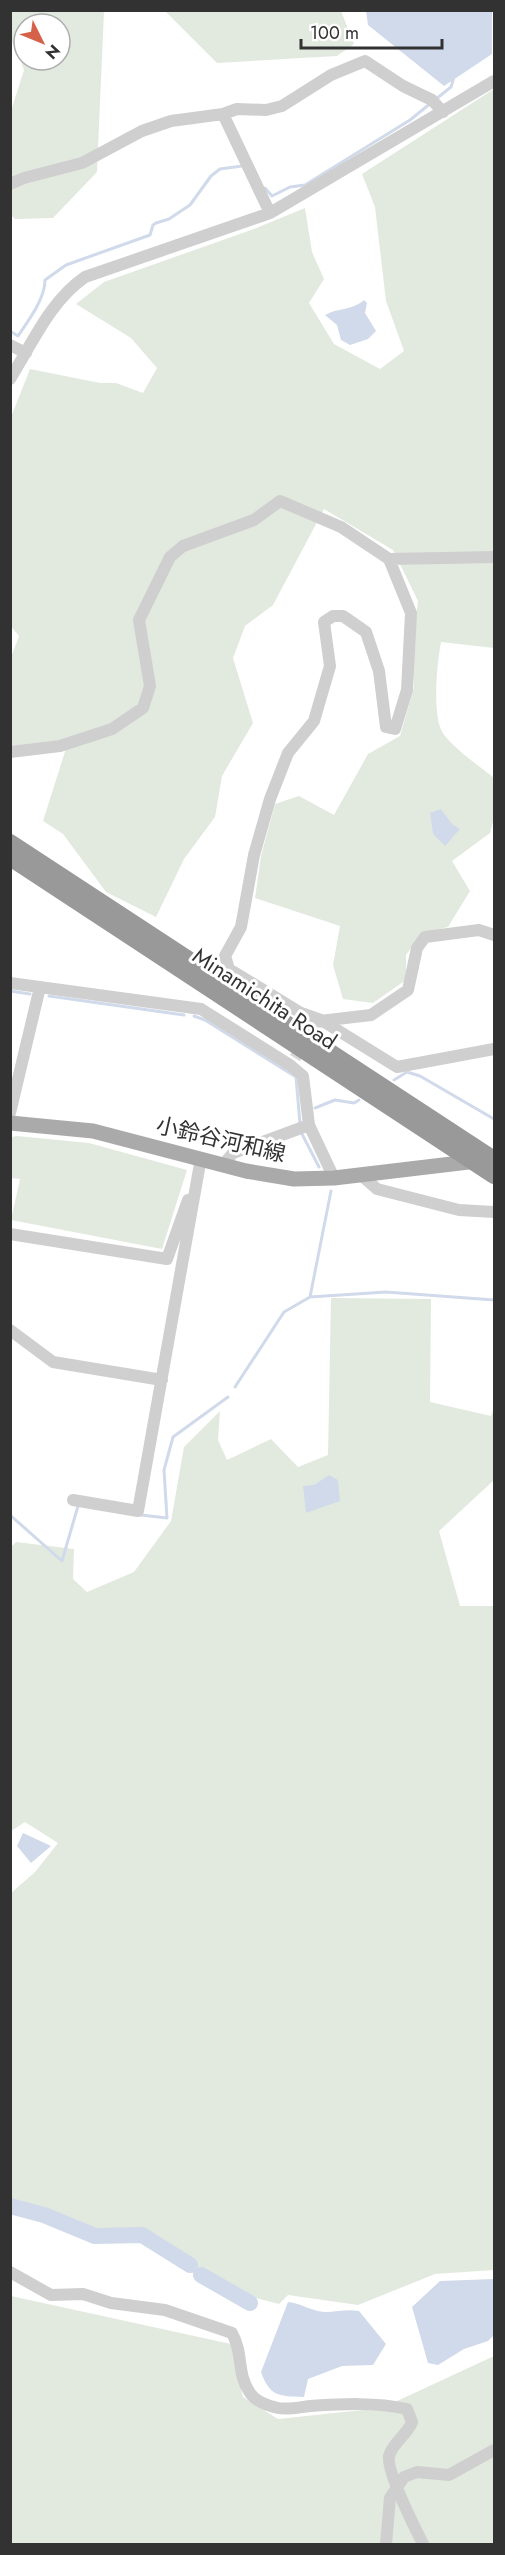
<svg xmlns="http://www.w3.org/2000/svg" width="505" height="2555" viewBox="0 0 505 2555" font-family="Jost,'Noto Sans JP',sans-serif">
	<rect width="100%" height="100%" fill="#fff"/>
	<path fill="#e2eadf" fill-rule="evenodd" d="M 10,11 L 104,11 L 97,172 L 53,218 L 15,219 L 11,215 L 11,111 L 24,70 L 16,48 L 11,41 ZM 24,24 L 60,24 L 60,60 L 24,60 Z
		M 165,11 L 341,11 L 354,44 L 337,56 L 217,63 Z
		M 494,89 L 494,648 L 441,642 C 437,664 433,705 440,727 C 444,742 481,767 494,778 L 494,818 L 490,833 L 452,861 L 470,891 L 448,927 L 422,933 L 406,955 L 406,980 L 373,1003 L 343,999 L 333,965 L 340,926 L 255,898 L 261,856 L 275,804 L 299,796 L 334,815 L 368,754 L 400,736 L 414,687 L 414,638 L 418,601 L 393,550 L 324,509 L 273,605 L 245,626 L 233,658 L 253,723 L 222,776 L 215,817 L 184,859 L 156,917 L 106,892 L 63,834 L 43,821 L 69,739 L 11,746 L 10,660 L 19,636 L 10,625 L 11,417 L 30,369 L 100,383 L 116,383 L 143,393 L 157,368 L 131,338 L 76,304 L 104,282 L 254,229 L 305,208 L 312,252 L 324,279 L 309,303 L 334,344 L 380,369 L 404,351 L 386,301 L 375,207 L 362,174 Z
		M 17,1136 L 89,1143 L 187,1170 L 162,1249 L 11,1220 L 20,1179 L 11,1178 L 11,1137 Z
		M 331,1298 L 431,1299 L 430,1402 L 491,1416 L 494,1408 L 494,1480 L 439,1531 L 460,1606 L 494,1606 L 494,2270 L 435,2274 L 358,2305 L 288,2295 L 279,2304 L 206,2285 L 144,2229 L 96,2232 L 47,2210 L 11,2205 L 11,1893 L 35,1872 L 58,1843 L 25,1822 L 11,1831 L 11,1547 L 16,1542 L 74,1549 L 73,1579 L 87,1592 L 134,1572 L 171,1521 L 184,1447 L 220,1411 L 218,1440 L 227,1460 L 271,1439 L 298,1467 L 328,1455 Z
		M 11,2296 L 231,2344 L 243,2397 L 278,2419 L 382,2408 L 494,2356 L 494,2544 L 11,2544 Z"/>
	<path fill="#d1daea" d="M 366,11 L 492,11 L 492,54 L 444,86 L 368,25 Z
		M 364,300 L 367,303 L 365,313 L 376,331 L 368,339 L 350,345 L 341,340 L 337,325 L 325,315 C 340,307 351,311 364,300 Z
		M 441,809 L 452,824 L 460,829 L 445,846 L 433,834 L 430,813 Z
		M 329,1475 L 338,1480 L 340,1501 L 306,1513 L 303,1486 L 314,1485 Z
		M 23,1833 L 51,1846 L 31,1863 L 17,1846 Z
		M 494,2279 L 494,2335 L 488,2341 L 464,2349 L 438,2365 L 428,2363 L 412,2307 L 440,2281 Z
		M 288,2302 C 301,2303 313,2312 325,2312 C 337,2312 347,2309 359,2311 L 386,2344 L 373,2365 L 342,2366 L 308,2379 L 304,2397 C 279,2396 270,2397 261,2372 Z"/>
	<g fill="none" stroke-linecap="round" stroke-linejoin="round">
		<path stroke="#d1daea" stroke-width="3" d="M 436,99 L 451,87 L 454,77
			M 265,188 L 272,196 L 290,187 L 305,185 L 410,120 L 431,103
			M 10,331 L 18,336 C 28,321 45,299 45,280 L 66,265 L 150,235 L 153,225 L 156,223 L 169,219 L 190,205 L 211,176 L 220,169 L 242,166
			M 10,991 L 30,994
			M 49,996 L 184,1015
			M 194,1016 L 205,1020 L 296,1077 L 300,1124
			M 394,1080 L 407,1072 L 420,1076 L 494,1119
			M 315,1108 L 335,1100 L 354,1103 L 359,1100
			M 302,1134 L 319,1167
			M 331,1191 L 310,1297 L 386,1292 L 494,1300
			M 235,1387 L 284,1312 L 310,1297
			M 10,1515 L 62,1561 L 78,1506
			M 141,1515 L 167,1518 L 164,1470 L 173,1437 L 228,1397"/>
		<path stroke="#d1daea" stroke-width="16" d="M 10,2206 L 44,2215 L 95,2236 L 142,2235 L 190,2265
			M 201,2275 L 250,2303"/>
		<path stroke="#d6d6d6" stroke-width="12" stroke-dasharray="12 6" stroke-linecap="butt" d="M 295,1058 L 317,1025"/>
		<path stroke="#cfcfcf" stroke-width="12" d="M 223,114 L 270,213
			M 10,184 L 24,178 L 82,163 L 142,131 L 171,121 L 223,114 L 237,109 L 266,110 L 282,106 L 331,75 L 365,61 L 403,86 L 432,100 L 443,112
			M 10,345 L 26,353
			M 10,379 C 32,344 50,301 85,277 L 270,213 L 494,81
			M 389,559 L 411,613 L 407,690 L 395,729 L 386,727 L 379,671 L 366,632 L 343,616 L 333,616 L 324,622 L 330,666 L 314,721 L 288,753 L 270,799 L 254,855 L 241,927 L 225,956 L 229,969 L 301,1013 L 321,1020 L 397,1067 L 494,1049
			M 10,752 L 60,746 L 112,729 L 143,708 L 150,686 L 139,620 L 170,557 L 183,546 L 254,520 L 280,501 L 341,527 L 389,559 L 494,557
			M 10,983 L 201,1009 L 290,1065 L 303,1076 L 309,1125 L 334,1178
			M 320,1021 L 371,1015 L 408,990 L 417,948 L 425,937 L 479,930 L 494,935
			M 10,1113 L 40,987
			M 223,1165 L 233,1153 L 309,1125
			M 361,1175 L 377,1189 L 459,1210 L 494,1212
			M 10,1234 L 167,1259 L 188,1200
			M 10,1330 L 53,1362 L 162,1380
			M 73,1500 L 138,1511 L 201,1158
			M 10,2272 L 51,2295 L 83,2294 L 111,2303 L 165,2310 L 232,2333 C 244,2355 236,2372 250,2393 C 256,2402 269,2406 278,2408 C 288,2410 300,2407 310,2406 C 342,2404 376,2402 407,2409 L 412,2422 C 407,2435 393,2442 389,2456 C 386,2471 415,2528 423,2544
			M 386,2544 L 390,2498 L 404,2477 L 417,2472 L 449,2475 L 494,2450"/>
		<path stroke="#aaa" stroke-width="15" d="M 10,1123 L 93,1131 L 246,1171 L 294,1179 L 334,1178 L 477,1161"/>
		<path stroke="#999" stroke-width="16" d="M 10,842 L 494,1159
			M 10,858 L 494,1176"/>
	</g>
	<g text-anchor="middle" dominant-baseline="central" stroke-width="6" stroke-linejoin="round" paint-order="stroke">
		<g font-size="22" fill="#323232" stroke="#fff">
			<text transform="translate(265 998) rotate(33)">Minamichita Road</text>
			<text transform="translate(221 1139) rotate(13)">小鈴谷河和線</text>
		</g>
	</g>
	<rect width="505" height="2555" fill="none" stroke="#323232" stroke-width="24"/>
	<g transform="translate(42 42) rotate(133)"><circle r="28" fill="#ffffff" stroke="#adadad" stroke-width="1.5"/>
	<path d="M0-4.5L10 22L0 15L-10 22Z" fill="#d56248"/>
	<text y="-9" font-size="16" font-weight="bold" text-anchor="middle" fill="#323232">N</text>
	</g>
	<path d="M301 39v9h141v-9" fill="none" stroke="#323232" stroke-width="3"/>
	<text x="310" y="39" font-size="18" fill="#323232" stroke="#ffffff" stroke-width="4.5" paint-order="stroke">100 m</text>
</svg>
